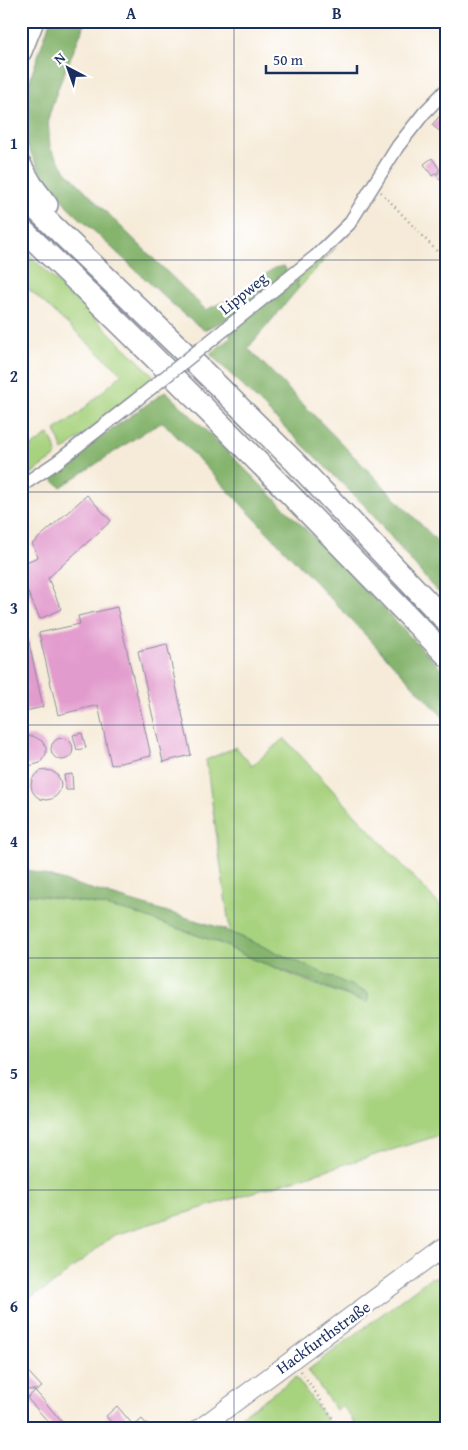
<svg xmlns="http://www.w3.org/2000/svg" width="468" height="1450" viewBox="0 0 468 1450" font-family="'Gentium Book Plus',serif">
	<rect width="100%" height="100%" fill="#fff"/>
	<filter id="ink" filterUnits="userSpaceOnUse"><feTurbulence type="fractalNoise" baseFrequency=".02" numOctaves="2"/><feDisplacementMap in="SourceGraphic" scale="10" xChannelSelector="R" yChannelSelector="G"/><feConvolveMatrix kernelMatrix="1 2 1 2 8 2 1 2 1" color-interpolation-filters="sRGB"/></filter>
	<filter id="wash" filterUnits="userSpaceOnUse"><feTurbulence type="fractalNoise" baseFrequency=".0096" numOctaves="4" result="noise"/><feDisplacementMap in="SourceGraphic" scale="20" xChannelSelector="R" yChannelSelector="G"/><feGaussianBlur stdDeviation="1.12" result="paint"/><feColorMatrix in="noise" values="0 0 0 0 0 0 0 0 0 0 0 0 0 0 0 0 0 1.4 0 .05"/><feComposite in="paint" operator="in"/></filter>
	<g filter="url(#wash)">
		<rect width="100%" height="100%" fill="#f6ebd8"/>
		<path fill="#a7d27e" stroke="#61806e" d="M 21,247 L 154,376 L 130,396 L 131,398 L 63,451 L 55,430 L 78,414 L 122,374 L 21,282 Z
			M 336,247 L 298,289 L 297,280 Z
			M 49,434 L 57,452 L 55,457 L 21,481 L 21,454 Z
			M 284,738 L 447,913 L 447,1133 L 114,1235 L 50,1286 L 21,1303 L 21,893 L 96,904 L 134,913 L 222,944 L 248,957 L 314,984 L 368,1003 L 368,993 L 230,932 L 206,760 L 236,747 L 252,766 Z
			M 441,1277 L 447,1284 L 447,1429 L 359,1429 L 343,1406 L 336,1410 L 308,1370 L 430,1278 Z
			M 296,1377 L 333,1429 L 223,1429 Z"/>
		<path fill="#85b46d" stroke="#507266" d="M 50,21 L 86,21 L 58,88 L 48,119 L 50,148 L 66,171 L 108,214 L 206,310 L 240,294 L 274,268 L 284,266 L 286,269 L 286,276 L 235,315 L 204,330 L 184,315 L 68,207 L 41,173 L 25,142 L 21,124 L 21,106 Z
			M 297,280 L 298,289 L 248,348 L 447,551 L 447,601 L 432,586 L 365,506 L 210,354 L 231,337 L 229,333 Z
			M 166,391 L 352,575 L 447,675 L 447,721 L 163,422 L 146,431 L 61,487 L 47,475 Z
			M 21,868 L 221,928 L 368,993 L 368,1003 L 248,957 L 222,944 L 134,913 L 96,904 L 21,893 Z"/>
		<g id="blocks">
			<path fill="#e29bcd" d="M 443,112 L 447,114 L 447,137 L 432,125 Z
				M 432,158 L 440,170 L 432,176 L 424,164 Z
				M 442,171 L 445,176 L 440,180 L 436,175 Z
				M 87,495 L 111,521 L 48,578 L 61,609 L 40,619 L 21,577 L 21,564 L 38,557 L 32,544 Z
				M 117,607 L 151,756 L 111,765 L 98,705 L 58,715 L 39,633 L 80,624 L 78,616 Z
				M 28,638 L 43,707 L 21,712 L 21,640 Z
				M 167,644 L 191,755 L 163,762 L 138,651 Z
				M 82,733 L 86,748 L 77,750 L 73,735 Z
				M 33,736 L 42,741 L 46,748 L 46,754 L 40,763 L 29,766 L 21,762 L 21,740 L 25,737 Z
				M51 749a11 11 0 1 1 22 0a11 11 0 1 1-22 0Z
				M31 785a15 15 0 1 1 30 0a15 15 0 1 1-30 0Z
				M 72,774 L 73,790 L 66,790 L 64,775 Z
				M 21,783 L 24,790 L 22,806 L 21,806 Z
				M 21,1364 L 42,1387 L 38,1390 L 21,1390 Z
				M 35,1391 L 39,1395 L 68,1429 L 55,1429 L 52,1426 L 27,1398 Z
				M 117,1406 L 134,1426 L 142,1419 L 151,1429 L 117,1429 L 106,1416 Z"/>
		</g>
	</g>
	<g filter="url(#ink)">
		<use href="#blocks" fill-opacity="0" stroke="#888d9b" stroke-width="1"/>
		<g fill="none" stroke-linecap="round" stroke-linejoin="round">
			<defs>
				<path id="street" d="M 224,330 L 316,256 L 349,224 L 398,146 L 424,113 L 447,89
					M 21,486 L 57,462 L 135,401
					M 439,1252 L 447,1264"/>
				<path id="secondary" d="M 199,1429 L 447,1245"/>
				<path id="highway" d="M 21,51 L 33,21
					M 21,166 L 32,185 L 47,205
					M 21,195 L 182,350 L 295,462 L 447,622
					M 21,228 C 167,367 307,511 447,656"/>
			</defs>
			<use href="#street" stroke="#888d9b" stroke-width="15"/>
			<use href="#secondary" stroke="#888d9b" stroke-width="20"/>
			<use href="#highway" stroke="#888d9b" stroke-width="24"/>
			<path stroke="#888d9b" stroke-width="2.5" stroke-dasharray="1 4" stroke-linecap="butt" d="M 381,192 L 447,262
				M 301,1371 L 340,1429"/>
			<use href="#street" stroke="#fff" stroke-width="12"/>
			<use href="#secondary" stroke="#fff" stroke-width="18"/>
			<use href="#highway" stroke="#fff" stroke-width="21"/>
			<defs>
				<path id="street-bridge" d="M 135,401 L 224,330"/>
			</defs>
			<use href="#street-bridge" stroke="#888d9b" stroke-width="15" stroke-linecap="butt"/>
			<use href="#street-bridge" stroke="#fff" stroke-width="12"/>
		</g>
	</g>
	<path fill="none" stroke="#1b2f5e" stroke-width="1" stroke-opacity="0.55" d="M 234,21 L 234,1429M 21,260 L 447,260M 21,492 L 447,492M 21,725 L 447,725M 21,958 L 447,958M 21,1190 L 447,1190"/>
	<g text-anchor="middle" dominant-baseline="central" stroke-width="5" stroke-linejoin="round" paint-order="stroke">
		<g font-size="16" fill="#1b2f5e" stroke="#fff">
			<text transform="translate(243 293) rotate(-39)">Lippweg</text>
			<text transform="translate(323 1337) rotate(-36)">Hackfurthstraße</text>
		</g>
	</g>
	<rect width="468" height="1450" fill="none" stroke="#fff" stroke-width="55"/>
	<g transform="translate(68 68) rotate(319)" stroke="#ffffff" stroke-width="4" paint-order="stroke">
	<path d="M0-4L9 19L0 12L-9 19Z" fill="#1b2f5e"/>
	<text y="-8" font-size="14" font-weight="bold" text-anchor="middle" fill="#1b2f5e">N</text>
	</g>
	<path d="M266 65v8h91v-8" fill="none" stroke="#1b2f5e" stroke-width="2.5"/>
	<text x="273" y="65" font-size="15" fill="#1b2f5e" stroke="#ffffff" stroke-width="4" paint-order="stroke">50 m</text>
	<rect x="28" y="28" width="412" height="1394" fill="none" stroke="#1b2f5e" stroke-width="2"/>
	<g font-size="16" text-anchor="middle" font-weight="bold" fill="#1b2f5e">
		<text x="131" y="19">A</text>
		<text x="337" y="19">B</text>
		<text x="14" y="149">1</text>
		<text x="14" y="382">2</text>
		<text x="14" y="614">3</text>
		<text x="14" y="847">4</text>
		<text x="14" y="1079">5</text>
		<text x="14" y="1312">6</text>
	</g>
</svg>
